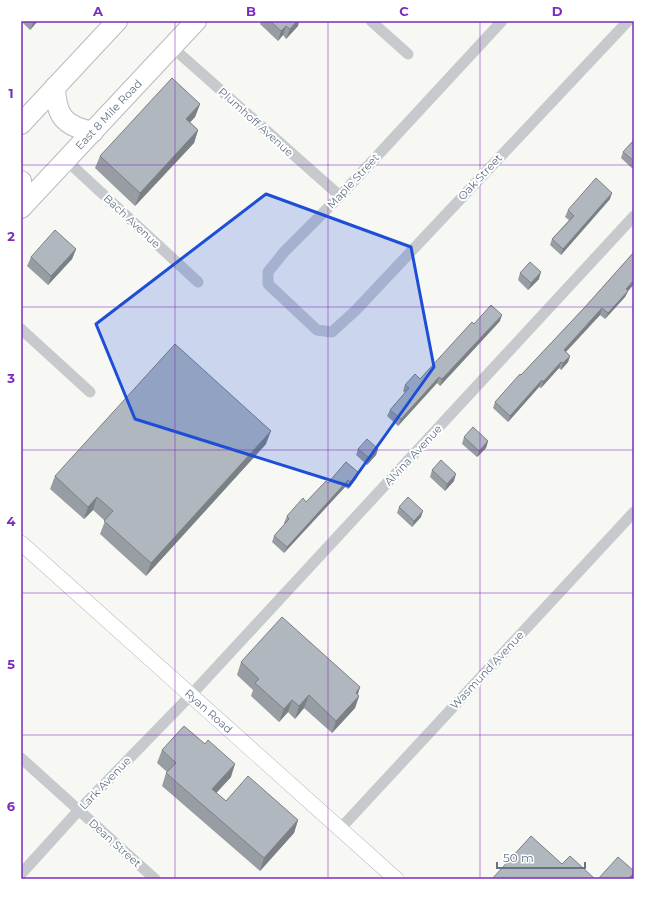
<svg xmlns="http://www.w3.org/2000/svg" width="655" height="900" viewBox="0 0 655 900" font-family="Montserrat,sans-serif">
	<rect width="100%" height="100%" fill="#f7f7f3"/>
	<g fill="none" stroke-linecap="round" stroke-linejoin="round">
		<defs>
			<g id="secondary">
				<path id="s1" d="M 21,543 L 396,879"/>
			</g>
			<g id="highway">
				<path d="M 55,87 C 56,116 64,126 93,132"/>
				<path d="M 21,124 L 117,21"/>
				<path d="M 21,181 L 23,206"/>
				<path id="s2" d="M 21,208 L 196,21"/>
			</g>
		</defs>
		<use href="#secondary" stroke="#b8bdc2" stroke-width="16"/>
		<use href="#highway" stroke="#b8bbbf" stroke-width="22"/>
		<path stroke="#c6cacd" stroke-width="11" d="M 371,21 L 408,54
			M 502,21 L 340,196 L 284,252 L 268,272 L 268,284 L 317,330 L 332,332 L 356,310 L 628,21
			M 172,47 L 340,196
			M 66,160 L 198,282
			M 21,329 L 90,392
			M 21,758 L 155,879
			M 340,829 L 634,512
			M 21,874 L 79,810 L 191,695 L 634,216"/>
		<use href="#secondary" stroke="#fff" stroke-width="15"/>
		<use href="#highway" stroke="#fff" stroke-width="20"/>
	</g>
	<path fill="#979da3" d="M 21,21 L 47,21 L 37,22 L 30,30 Z
		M 261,21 L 299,21 L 298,26 L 286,39 L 283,35 L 278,41 L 260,24 Z
		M 200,104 L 195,117 L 190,122 L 198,130 L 194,143 L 135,206 L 95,168 L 100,156 Z
		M 634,140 L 634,170 L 621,158 L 623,152 Z
		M 610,199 L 561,255 L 550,245 L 552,239 L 569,220 L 565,217 L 568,210 Z
		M 76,249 L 72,259 L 48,285 L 27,266 L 31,257 Z
		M 634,252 L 634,284 L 628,291 L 625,297 L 605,319 L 600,315 L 566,352 L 570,356 L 568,362 L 561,370 L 559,368 L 541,388 L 539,387 L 508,422 L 493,408 L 495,402 L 521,375 L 585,307 Z
		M 520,273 L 539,279 L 528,290 L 518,280 Z
		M 500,321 L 440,386 L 437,383 L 398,426 L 387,416 L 390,410 L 405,393 L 403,391 L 405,385 L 420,379 L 474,324 Z
		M 464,437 L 488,441 L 486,448 L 477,457 L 462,444 Z
		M 266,444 L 146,576 L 100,534 L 105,521 L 93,510 L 84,519 L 50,489 L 55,476 Z
		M 358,449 L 378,449 L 376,455 L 367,465 L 356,455 Z
		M 432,470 L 454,481 L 445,491 L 430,477 Z
		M 359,473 L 356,479 L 348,489 L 345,487 L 284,553 L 272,542 L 274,536 L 285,524 L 284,523 L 287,516 L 306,502 L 328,483 Z
		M 399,507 L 421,517 L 412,527 L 397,513 Z
		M 241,662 L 360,687 L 358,694 L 359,696 L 355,708 L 332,733 L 304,708 L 295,719 L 288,712 L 279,722 L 251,696 L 253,690 L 237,675 Z
		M 162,750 L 231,777 L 216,793 L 226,801 L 298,820 L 294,833 L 260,871 L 162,786 L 166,773 L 167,772 L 157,763 Z"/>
	<path fill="#7b8085" d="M 34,21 L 47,21 L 37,22 L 30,30 Z
		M 297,21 L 299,21 L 298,26 L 286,39 L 290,29 Z
		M 286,26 L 283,35 L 278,41 L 281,31 Z
		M 200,104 L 195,117 L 182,131 L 186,119 Z
		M 198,130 L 194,143 L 135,206 L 140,193 Z
		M 612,193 L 610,199 L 561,255 L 563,249 Z
		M 76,249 L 72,259 L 48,285 L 51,276 Z
		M 541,272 L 539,279 L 528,290 L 531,283 Z
		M 634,280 L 634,284 L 628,291 L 625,297 L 605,319 L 608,313 L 626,289 Z
		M 602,308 L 600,315 L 561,357 L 564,350 Z
		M 502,315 L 500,321 L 440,386 L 442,379 Z
		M 570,356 L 568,362 L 561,370 L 563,363 Z
		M 561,362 L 559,368 L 541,388 L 543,382 Z
		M 439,377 L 437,383 L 398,426 L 401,419 Z
		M 542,380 L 539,387 L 508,422 L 510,416 Z
		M 271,431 L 266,444 L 146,576 L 151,563 Z
		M 488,441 L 486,448 L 477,457 L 479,451 Z
		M 378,449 L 376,455 L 367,465 L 369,458 Z
		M 359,473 L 356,479 L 348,489 L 350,482 Z
		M 456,474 L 454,481 L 445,491 L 447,484 Z
		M 348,480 L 345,487 L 284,553 L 287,547 Z
		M 97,497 L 93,510 L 84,519 L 88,507 Z
		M 423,511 L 421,517 L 412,527 L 414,521 Z
		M 360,687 L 356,700 L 359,696 L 355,708 L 332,733 L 336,721 L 356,693 Z
		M 309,695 L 304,708 L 295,719 L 299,706 Z
		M 292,700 L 288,712 L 279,722 L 284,709 Z
		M 235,764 L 231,777 L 208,802 L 212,789 Z
		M 298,820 L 294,833 L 260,871 L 264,858 Z
		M 634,873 L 632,879 L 628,879 Z"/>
	<path fill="#b0b7be" stroke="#7b8085" d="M 270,21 L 297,21 L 290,29 L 286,26 L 281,31 Z
		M 172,78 L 200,104 L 186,119 L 198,130 L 140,193 L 100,156 Z
		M 634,140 L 634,161 L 623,152 Z
		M 596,178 L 612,193 L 563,249 L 552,239 L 574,216 L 568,210 Z
		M 55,230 L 76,249 L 51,276 L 31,257 Z
		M 634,252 L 634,280 L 626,289 L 628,291 L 608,313 L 602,308 L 564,350 L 570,356 L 563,363 L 561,362 L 543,382 L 542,380 L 510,416 L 495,402 L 520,374 L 521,375 L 585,307 Z
		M 530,262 L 541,272 L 531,283 L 520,273 Z
		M 491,305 L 502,315 L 442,379 L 439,377 L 401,419 L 390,410 L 409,388 L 405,385 L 415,374 L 420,379 L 472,322 L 474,324 Z
		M 175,344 L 271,431 L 151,563 L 104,521 L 113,511 L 97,497 L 88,507 L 55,476 Z
		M 473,427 L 488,441 L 479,451 L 464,437 Z
		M 367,439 L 378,449 L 369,458 L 358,449 Z
		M 441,460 L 456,474 L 447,484 L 432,470 Z
		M 346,462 L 359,473 L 350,482 L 348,480 L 287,547 L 274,536 L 289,519 L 287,516 L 303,498 L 306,502 L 326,481 L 328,483 Z
		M 408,497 L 423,511 L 414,521 L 399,507 Z
		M 282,617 L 360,687 L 356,693 L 359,696 L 336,721 L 309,695 L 299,706 L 292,700 L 284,709 L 255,683 L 259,679 L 241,662 Z
		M 184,726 L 205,744 L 208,740 L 235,764 L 212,789 L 226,801 L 248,776 L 298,820 L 264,858 L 166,773 L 176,763 L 162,750 Z
		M 531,836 L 562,864 L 570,856 L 595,879 L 492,879 Z
		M 618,857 L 634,871 L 634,873 L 628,879 L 598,879 Z"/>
	<path fill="#1d4ed8" fill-opacity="0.2" stroke="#1d4ed8" stroke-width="3" stroke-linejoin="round" d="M 266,194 L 411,247 L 434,367 L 349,486 L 135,419 L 96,324 Z"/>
	<path fill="none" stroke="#7b2cbf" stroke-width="1" stroke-opacity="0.55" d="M 175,21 L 175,879M 328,21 L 328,879M 480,21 L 480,879M 21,165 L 634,165M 21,307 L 634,307M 21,450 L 634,450M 21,593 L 634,593M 21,735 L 634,735"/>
	<g text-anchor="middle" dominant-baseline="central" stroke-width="4" stroke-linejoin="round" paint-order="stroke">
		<g font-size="11" fill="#637487" stroke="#fff">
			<text stroke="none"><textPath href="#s2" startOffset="128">East 8 Mile Road</textPath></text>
			<text transform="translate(256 122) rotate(42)">Plumhoff Avenue</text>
			<text transform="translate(480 177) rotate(-47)">Oak Street</text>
			<text transform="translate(353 181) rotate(-47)">Maple Street</text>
			<text transform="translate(132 221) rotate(43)">Bach Avenue</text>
			<text transform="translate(413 455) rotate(-47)">Alvina Avenue</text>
			<text transform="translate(487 670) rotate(-47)">Wasmund Avenue</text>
			<text stroke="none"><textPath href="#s1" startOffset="252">Ryan Road</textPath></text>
			<text transform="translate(105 783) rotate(-46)">Lark Avenue</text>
			<text transform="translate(115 843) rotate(42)">Dean Street</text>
		</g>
	</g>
	<rect width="655" height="900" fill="none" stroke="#ffffff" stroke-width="44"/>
	<path d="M497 862v6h88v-6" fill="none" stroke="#637487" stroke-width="2"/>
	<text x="503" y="862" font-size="12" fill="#637487" stroke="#ffffff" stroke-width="3" paint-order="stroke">50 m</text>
	<rect x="22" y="22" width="611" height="856" fill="none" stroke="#7b2cbf" stroke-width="1.5"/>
	<g font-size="13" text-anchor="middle" font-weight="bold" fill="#7b2cbf">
		<text x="98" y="16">A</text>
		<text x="251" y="16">B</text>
		<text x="404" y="16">C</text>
		<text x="557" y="16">D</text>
		<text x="11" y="98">1</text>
		<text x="11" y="241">2</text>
		<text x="11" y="383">3</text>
		<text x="11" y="526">4</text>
		<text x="11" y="669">5</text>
		<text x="11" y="811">6</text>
	</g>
</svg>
